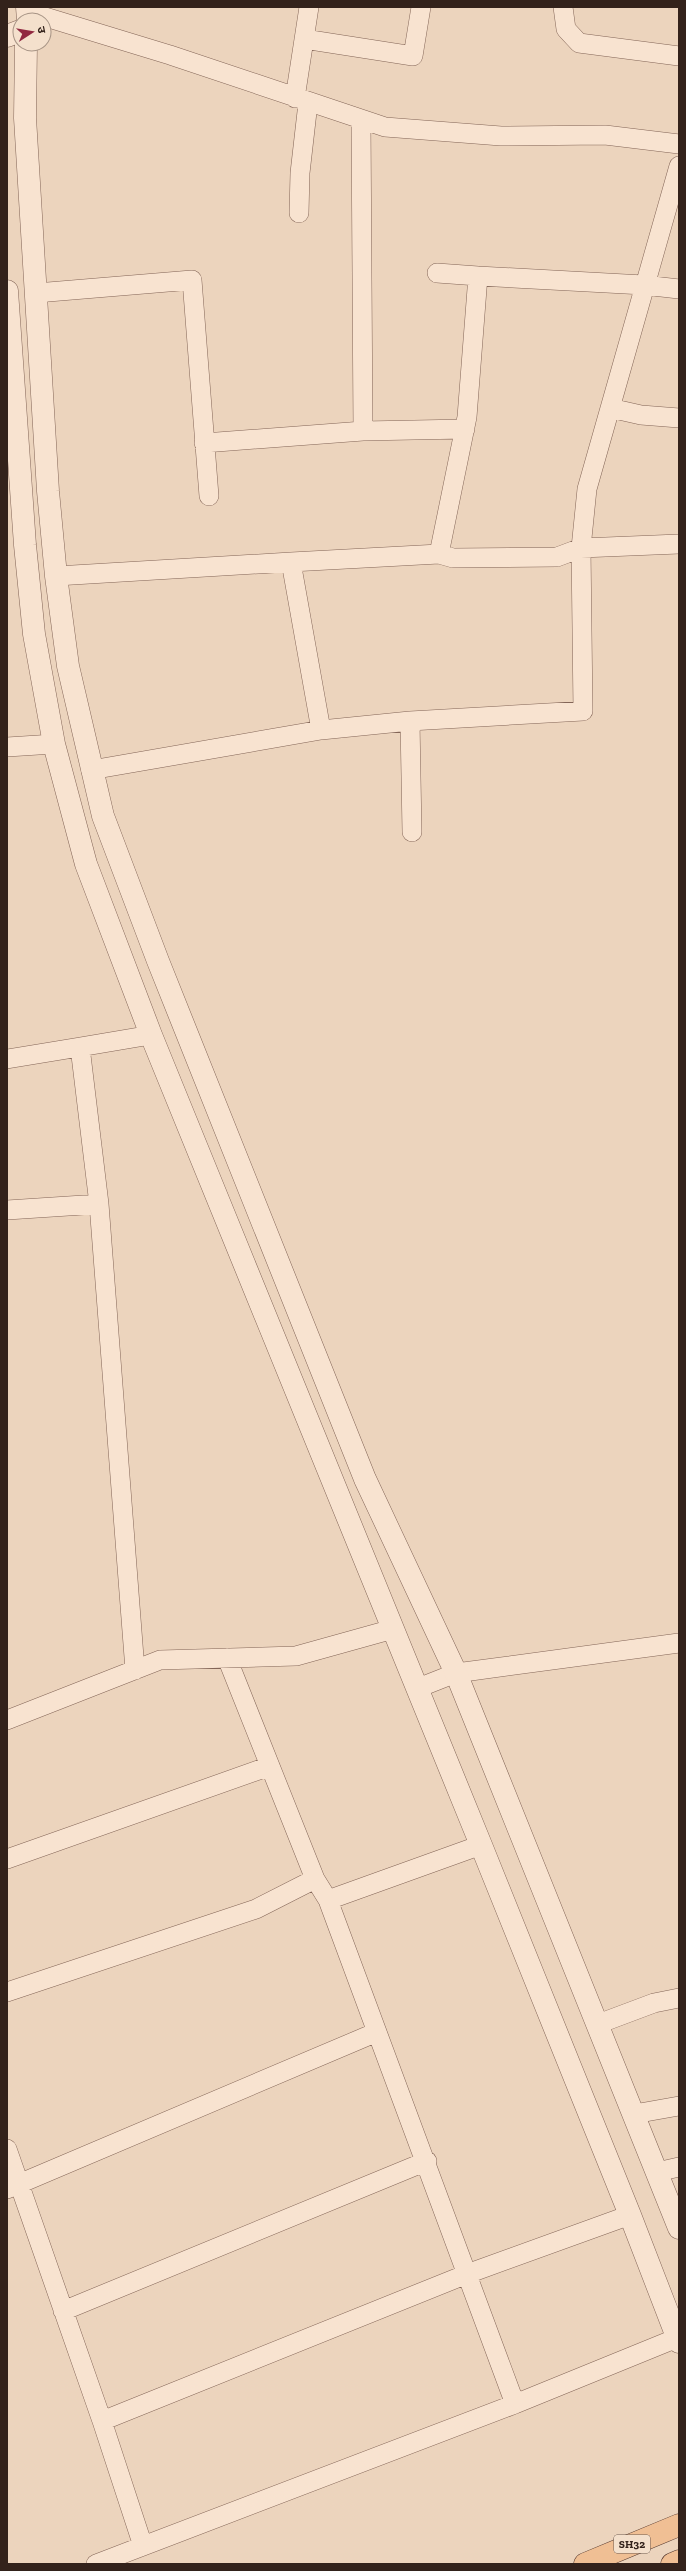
<svg xmlns="http://www.w3.org/2000/svg" width="686" height="2571" viewBox="0 0 686 2571" font-family="'Zilla Slab','Noto Sans Devanagari',serif">
	<rect width="100%" height="100%" fill="#ecd4bd"/>
	<g fill="none" stroke-linecap="round" stroke-linejoin="round">
		<defs>
			<path id="minor" d="M 563,7 L 566,29 L 579,43 L 679,56
				M 29,12 L 170,55 L 385,127 L 501,136 L 605,135 L 679,144
				M 304,39 L 413,56 L 421,7
				M 295,98 L 309,7
				M 361,121 L 363,431
				M 299,213 L 300,173 L 308,103
				M 437,273 L 478,276
				M 36,293 L 192,280 L 209,496
				M 610,408 L 641,415 L 679,418
				M 204,443 L 363,431 L 465,429
				M 439,554 L 467,417 L 478,276 L 644,285 L 679,289
				M 56,576 L 291,562
				M 410,721 L 412,832
				M 321,730 L 291,562 L 439,554 L 453,558 L 557,557 L 581,548 L 679,544
				M 7,747 L 54,744
				M 91,770 L 321,730 L 410,721 L 583,711 L 581,548 L 587,489 L 679,166
				M 7,1059 L 80,1047
				M 99,1204 L 135,1670
				M 7,1210 L 99,1204 L 80,1047 L 151,1035
				M 227,1658 L 315,1879
				M 418,1688 L 456,1673 L 679,1643
				M 7,1720 L 160,1660 L 296,1656 L 393,1629
				M 7,1859 L 270,1766
				M 7,1992 L 256,1909 L 315,1879 L 328,1900 L 481,1845
				M 598,2024 L 654,2003 L 679,1998
				M 634,2114 L 679,2106
				M 7,2149 L 102,2421
				M 657,2172 L 679,2167
				M 7,2189 L 377,2032
				M 63,2311 L 427,2161
				M 515,2404 L 677,2338
				M 143,2546 L 102,2421 L 467,2274 L 630,2215
				M 96,2564 L 515,2404 L 328,1900"/>
			<path id="tertiary" d="M 27,7 L 28,20
				M 7,36 L 20,31
				M 26,44 L 25,118 L 48,491 L 56,576 L 68,666 L 103,816 L 158,961 L 365,1479 L 456,1673 L 679,2228
				M 7,291 L 25,545 L 34,634 L 54,744 L 86,864 L 151,1035 L 481,1845 L 630,2215 L 679,2342"/>
			<path id="primary" d="M 585,2564 L 679,2525
				M 672,2564 L 679,2561"/>
		</defs>
		<use href="#minor" stroke="#836557" stroke-width="20"/>
		<use href="#tertiary" stroke="#836557" stroke-width="23"/>
		<use href="#primary" stroke="#51352c" stroke-width="23"/>
		<use href="#minor" stroke="#f8e3d0" stroke-width="19"/>
		<use href="#tertiary" stroke="#f8e3d0" stroke-width="22"/>
		<use href="#primary" stroke="#f0bf94" stroke-width="22"/>
	</g>
	<g text-anchor="middle" dominant-baseline="central" stroke-width="3.5" stroke-linejoin="round" paint-order="stroke">
		<rect fill="#f4e0cc" stroke="#6d5b50" stroke-width="1" x="614" y="2535" width="36" height="18" rx="3"/>
		<g font-size="11" font-weight="bold" fill="#33221b">
			<text x="632" y="2544">SH32</text>
		</g>
	</g>
	<rect width="686" height="2571" fill="none" stroke="#33221b" stroke-width="16"/>
	<g transform="translate(32 32) rotate(78)"><circle r="19" fill="#f4e0cc" stroke="#a79485"/>
	<path d="M0-3L7 15L0 10L-7 15Z" fill="#912840"/>
	<text y="-6" font-size="11" font-weight="bold" text-anchor="middle" fill="#33221b">उ</text>
	</g>
</svg>
